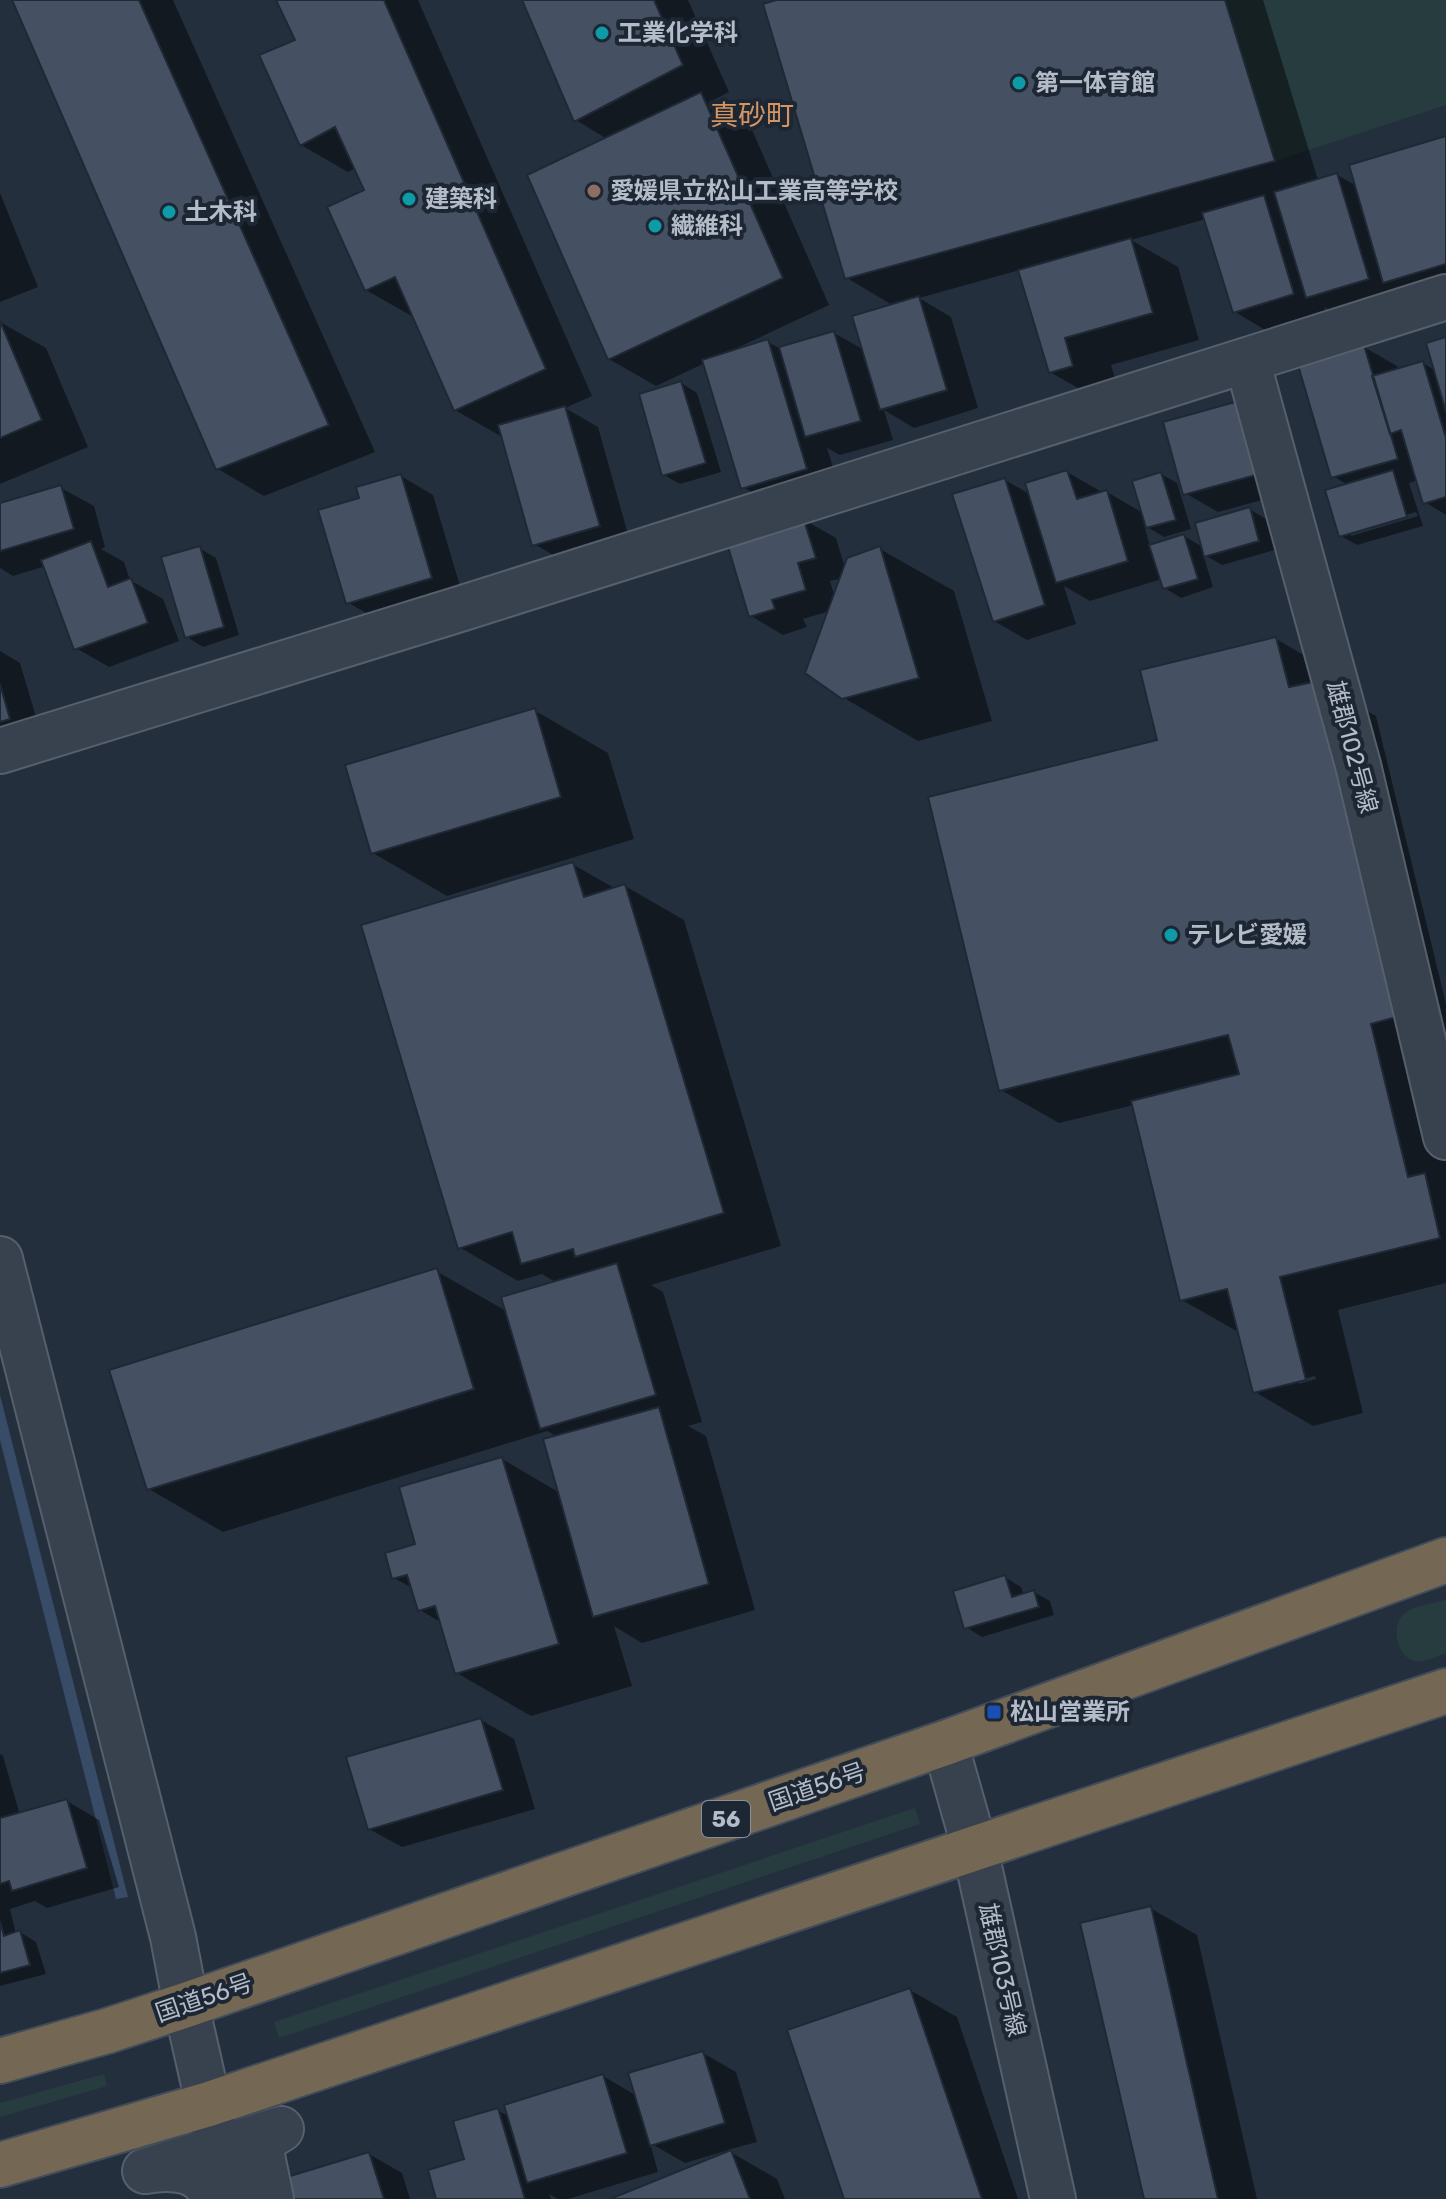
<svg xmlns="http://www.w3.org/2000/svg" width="1446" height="2199" viewBox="0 0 1446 2199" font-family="Rubik,'Noto Sans JP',sans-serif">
	<rect width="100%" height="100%" fill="#242f3e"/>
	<path fill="#263c3f" d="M 1225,0 L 1446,0 L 1446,105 L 1275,161 Z
		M 1446,1600 L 1446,1653 C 1437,1656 1425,1663 1415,1661 C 1397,1657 1390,1626 1404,1614 C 1413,1606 1434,1603 1446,1600 Z
		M 915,1808 L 920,1824 L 279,2038 L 274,2022 Z
		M 104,2074 L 107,2086 L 0,2117 L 0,2103 Z"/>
	<path fill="#394c67" d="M 0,1395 L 128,1897 L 116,1899 L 0,1440 Z"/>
	<path fill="#0007" fill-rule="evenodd" d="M 14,0 L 173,0 L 375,452 L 264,496 L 218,469 Z
		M 279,0 L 418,0 L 592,396 L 565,408 L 598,427 L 631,545 L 567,563 L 534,544 L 504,438 L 455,410 L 415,318 L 366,290 L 366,191 L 356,168 L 348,172 L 301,145 L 298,41 Z
		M 524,0 L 688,0 L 729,92 L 712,101 L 748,121 L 829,305 L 737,348 L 738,351 L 768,342 L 781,349 L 834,333 L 864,350 L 894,306 L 847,278 L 783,0 L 1263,0 L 1318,180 L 1337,175 L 1357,186 L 1446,138 L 1446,292 L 1418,300 L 1398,289 L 1401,298 L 1340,316 L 1324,307 L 1326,312 L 1267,331 L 1235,312 L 1206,219 L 1131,240 L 1178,267 L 1199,340 L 1111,365 L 1119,392 L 1097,399 L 1050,372 L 1020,270 L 919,298 L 951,317 L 978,408 L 914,428 L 884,410 L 893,440 L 840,455 L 827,448 L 839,487 L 775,506 L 743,487 L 705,363 L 656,386 L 609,359 L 607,139 L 576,120 Z
		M 0,193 L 38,287 L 0,302 Z
		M 0,322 L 46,348 L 88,447 L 0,484 Z
		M 1446,339 L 1446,515 L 1425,502 L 1418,480 L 1409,483 L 1423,526 L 1357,545 L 1341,536 L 1348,485 L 1333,476 L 1364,347 L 1397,366 L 1398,370 L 1423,363 L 1436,371 ZM 1416,512 L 1418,516 L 1351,536 L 1351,532 Z
		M 681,383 L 697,393 L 721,472 L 680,484 L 664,475 Z
		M 1234,404 L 1267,423 L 1287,493 L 1218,512 L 1185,493 Z
		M 1067,472 L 1100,491 L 1101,494 L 1107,492 L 1143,513 L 1161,474 L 1177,483 L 1191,529 L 1164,537 L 1144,525 L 1150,546 L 1184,536 L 1203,547 L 1249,509 L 1266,519 L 1275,550 L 1222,565 L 1203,554 L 1213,587 L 1181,598 L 1165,588 L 1162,579 L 1090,601 L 1064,586 L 1076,624 L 1027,640 L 994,621 L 1005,480 L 1031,495 Z
		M 401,476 L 433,495 L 463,596 L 380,621 L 347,602 L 362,499 Z
		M 61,488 L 94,506 L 105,547 L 101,549 L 124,562 L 130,580 L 163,599 L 179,641 L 109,667 L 76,648 L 46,566 L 13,576 L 0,568 L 0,505 Z
		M 803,519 L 836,538 L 845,568 L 880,549 L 954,591 L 992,721 L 918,741 L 844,698 L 830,611 L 803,619 L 807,627 L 783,635 L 751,616 ZM 842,578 L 835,598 L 830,581 Z
		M 199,548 L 216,558 L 239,635 L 203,647 L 187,637 Z
		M 1276,639 L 1335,673 L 1340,696 L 1376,716 L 1446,1004 L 1446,1283 L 1338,1310 L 1363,1413 L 1313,1426 L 1255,1392 L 1240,1333 L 1182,1300 L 1134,1105 L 1059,1123 L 1001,1090 L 1160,742 ZM 1315,1376 L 1316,1379 L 1299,1384 L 1299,1380 Z
		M 0,651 L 20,663 L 42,737 L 0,749 Z
		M 534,710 L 608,753 L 634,839 L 447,896 L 373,853 Z
		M 572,864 L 616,889 L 625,886 L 684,920 L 781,1246 L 651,1285 L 663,1292 L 702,1422 L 688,1426 L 706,1436 L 755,1610 L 642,1643 L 614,1626 L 632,1686 L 531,1716 L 457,1673 L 442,1623 L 420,1610 L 414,1589 L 394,1578 L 417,1545 L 502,1459 L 560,1493 L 558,1437 L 547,1431 L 223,1532 L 149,1489 L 436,1271 L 508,1312 L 557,1283 L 542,1274 L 518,1281 L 459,1247 Z
		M 1005,1577 L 1021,1587 L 1024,1595 L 1034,1592 L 1050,1601 L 1054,1615 L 982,1637 L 966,1627 Z
		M 481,1720 L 514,1739 L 535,1809 L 402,1847 L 369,1829 Z
		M 0,1754 L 3,1756 L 20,1815 L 67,1801 L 99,1820 L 119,1887 L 47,1908 L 35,1901 L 10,1909 L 16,1934 L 20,1932 L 36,1942 L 46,1974 L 0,1986 Z
		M 1150,1908 L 1197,1935 L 1257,2199 L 1146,2199 Z
		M 910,1990 L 957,2017 L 1018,2199 L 846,2199 Z
		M 703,2053 L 736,2072 L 757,2142 L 727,2150 L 777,2179 L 785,2199 L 615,2199 L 726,2154 L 725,2151 L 685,2163 L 650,2143 L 658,2172 L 568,2199 L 558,2199 L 549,2194 L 551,2199 L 438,2199 L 497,2110 L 510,2117 L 603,2076 L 637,2096 Z
		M 369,2154 L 402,2173 L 410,2199 L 285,2199 Z"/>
	<path fill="#455162" stroke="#1f2835" stroke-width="2" d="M 12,0 L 139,0 L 329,425 L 216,470 Z
		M 276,0 L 384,0 L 546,369 L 454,411 L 395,277 L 365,291 L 327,207 L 364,190 L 335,127 L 300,146 L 259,55 L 295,40 Z
		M 522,0 L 654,0 L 683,65 L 574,122 Z
		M 776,0 L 1225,0 L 1275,161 L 845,279 L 763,4 Z
		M 701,92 L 783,278 L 608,360 L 527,175 Z
		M 1446,136 L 1446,264 L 1383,283 L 1349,165 Z
		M 1337,173 L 1369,279 L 1306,298 L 1274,192 Z
		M 1264,195 L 1294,294 L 1233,313 L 1202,213 Z
		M 1131,238 L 1153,313 L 1065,338 L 1073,366 L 1049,373 L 1018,270 Z
		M 919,296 L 947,390 L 880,410 L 852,316 Z
		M 0,321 L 42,420 L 0,438 Z
		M 834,331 L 861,421 L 805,437 L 779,347 Z
		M 1446,337 L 1446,412 L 1426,343 Z
		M 768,339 L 807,469 L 741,489 L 702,360 Z
		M 1364,345 L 1398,459 L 1331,478 L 1298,365 Z
		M 1423,361 L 1446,438 L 1446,497 L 1423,504 L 1401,430 L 1390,434 L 1372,376 Z
		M 681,381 L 706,463 L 662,476 L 639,394 Z
		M 1235,402 L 1256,475 L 1183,495 L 1163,422 Z
		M 565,406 L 600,526 L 532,546 L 498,425 Z
		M 1067,470 L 1077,499 L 1107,490 L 1128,561 L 1056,583 L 1025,483 Z
		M 1393,470 L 1407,517 L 1339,537 L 1325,490 Z
		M 1161,472 L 1176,520 L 1146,528 L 1132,481 Z
		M 401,474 L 432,578 L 346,604 L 318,510 L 359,498 L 356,487 Z
		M 1005,478 L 1045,605 L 993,622 L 952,494 Z
		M 61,485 L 74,529 L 0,551 L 0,503 Z
		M 1250,507 L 1259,541 L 1204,557 L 1195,523 Z
		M 803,517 L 816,558 L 798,563 L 806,590 L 772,600 L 775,609 L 749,617 L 726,540 Z
		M 1184,534 L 1198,579 L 1163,589 L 1149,545 Z
		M 91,541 L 108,587 L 131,578 L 148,623 L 74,650 L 41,560 Z
		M 200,546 L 224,627 L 185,638 L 161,557 Z
		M 880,546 L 919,678 L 842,699 L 805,673 L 847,558 Z
		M 1276,637 L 1289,687 L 1318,681 L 1400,1016 L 1371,1024 L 1408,1177 L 1425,1173 L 1440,1238 L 1280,1277 L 1306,1380 L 1253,1393 L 1227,1289 L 1180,1301 L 1131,1101 L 1239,1074 L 1228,1035 L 999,1091 L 928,797 L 1157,740 L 1140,670 Z
		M 0,684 L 10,719 L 0,722 Z
		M 535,708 L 561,797 L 371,854 L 345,765 Z
		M 573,862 L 584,897 L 625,884 L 724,1213 L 575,1257 L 573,1249 L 521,1264 L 512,1232 L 458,1249 L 361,925 Z
		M 617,1263 L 656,1395 L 540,1429 L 501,1297 Z
		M 437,1268 L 474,1389 L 147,1490 L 109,1370 Z
		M 659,1407 L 709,1584 L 593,1617 L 543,1439 Z
		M 502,1457 L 559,1644 L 455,1674 L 435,1606 L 418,1611 L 407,1575 L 392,1579 L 385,1553 L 415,1544 L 399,1487 Z
		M 1005,1575 L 1012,1597 L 1034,1590 L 1039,1607 L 964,1629 L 953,1591 Z
		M 481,1718 L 503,1790 L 368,1830 L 346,1757 Z
		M 67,1799 L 87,1868 L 12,1891 L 9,1881 L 0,1884 L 0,1818 Z
		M 1151,1906 L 1218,2199 L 1144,2199 L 1080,1923 Z
		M 0,1921 L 4,1936 L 20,1930 L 30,1965 L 0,1973 Z
		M 910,1988 L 982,2199 L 844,2199 L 787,2030 Z
		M 703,2051 L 725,2123 L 650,2146 L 628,2073 Z
		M 603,2074 L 627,2153 L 527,2183 L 504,2105 Z
		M 498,2108 L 525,2199 L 436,2199 L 428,2170 L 464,2159 L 453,2121 Z
		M 731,2150 L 750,2199 L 610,2199 Z
		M 369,2152 L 384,2199 L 283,2199 L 277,2180 Z"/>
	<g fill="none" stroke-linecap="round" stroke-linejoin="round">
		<defs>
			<path id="minor" d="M 1247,360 L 1358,765 L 1446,1137
				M 0,751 L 463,608 L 1446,297
				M 0,1259 L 173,1937 L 186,2005 L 230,2199
				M 945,1743 L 975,1849 L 1053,2199
				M 214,2199 C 204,2168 173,2166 145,2171 L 281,2129 L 265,2139 L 261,2151 L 271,2199"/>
			<path id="highway" d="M 0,2061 L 107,2031 L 186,2005 L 945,1743 L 1446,1560
				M 0,2165 L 209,2104 L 1446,1691"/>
		</defs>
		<use href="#minor" stroke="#565f6c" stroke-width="48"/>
		<use href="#highway" stroke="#434c59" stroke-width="48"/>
		<use href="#minor" stroke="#38414e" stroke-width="44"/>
		<use href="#highway" stroke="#746855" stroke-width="44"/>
	</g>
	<g fill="#0f9aa8" stroke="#1d2633" stroke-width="3">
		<circle cx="602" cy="33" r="8"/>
		<circle cx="1019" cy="83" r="8"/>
		<circle cx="409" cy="199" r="8"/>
		<circle cx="169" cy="212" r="8"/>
		<circle cx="655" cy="226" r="8"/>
		<circle cx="1171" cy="935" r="8"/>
	</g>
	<circle fill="#8d6e63" stroke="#1d2633" stroke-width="3" cx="594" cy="191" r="8"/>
	<rect fill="#1a4fb4" stroke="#1d2633" stroke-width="3" x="986" y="1704" width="16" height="16" rx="4"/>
	<g text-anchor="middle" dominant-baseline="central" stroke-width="8" stroke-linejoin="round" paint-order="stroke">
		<rect fill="#1d2633" stroke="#878f9c" stroke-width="2" x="702" y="1801" width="48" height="36" rx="6"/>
		<g font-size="22" font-weight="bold" fill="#b4bcc9">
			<text x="726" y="1819">56</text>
		</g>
		<g font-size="24" font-weight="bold" fill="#b4bcc9" stroke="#1d2633" text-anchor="start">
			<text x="618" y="33">工業化学科</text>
			<text x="1035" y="83">第一体育館</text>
			<text x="610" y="191">愛媛県立松山工業高等学校</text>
			<text x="425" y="199">建築科</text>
			<text x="185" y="212">土木科</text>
			<text x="671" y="226">繊維科</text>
			<text x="1187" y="935">テレビ愛媛</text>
			<text x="1010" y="1712">松山営業所</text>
		</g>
		<g font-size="24" fill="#b4bcc9" stroke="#1d2633">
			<text transform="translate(1352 747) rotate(75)">雄郡102号線</text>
			<text transform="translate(817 1787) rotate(-19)">国道56号</text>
			<text transform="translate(1002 1970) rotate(77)">雄郡103号線</text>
			<text transform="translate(204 1998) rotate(-19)">国道56号</text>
		</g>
		<g font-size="28" fill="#d59563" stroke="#1d2633">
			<text x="752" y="115">真砂町</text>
		</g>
	</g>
</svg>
